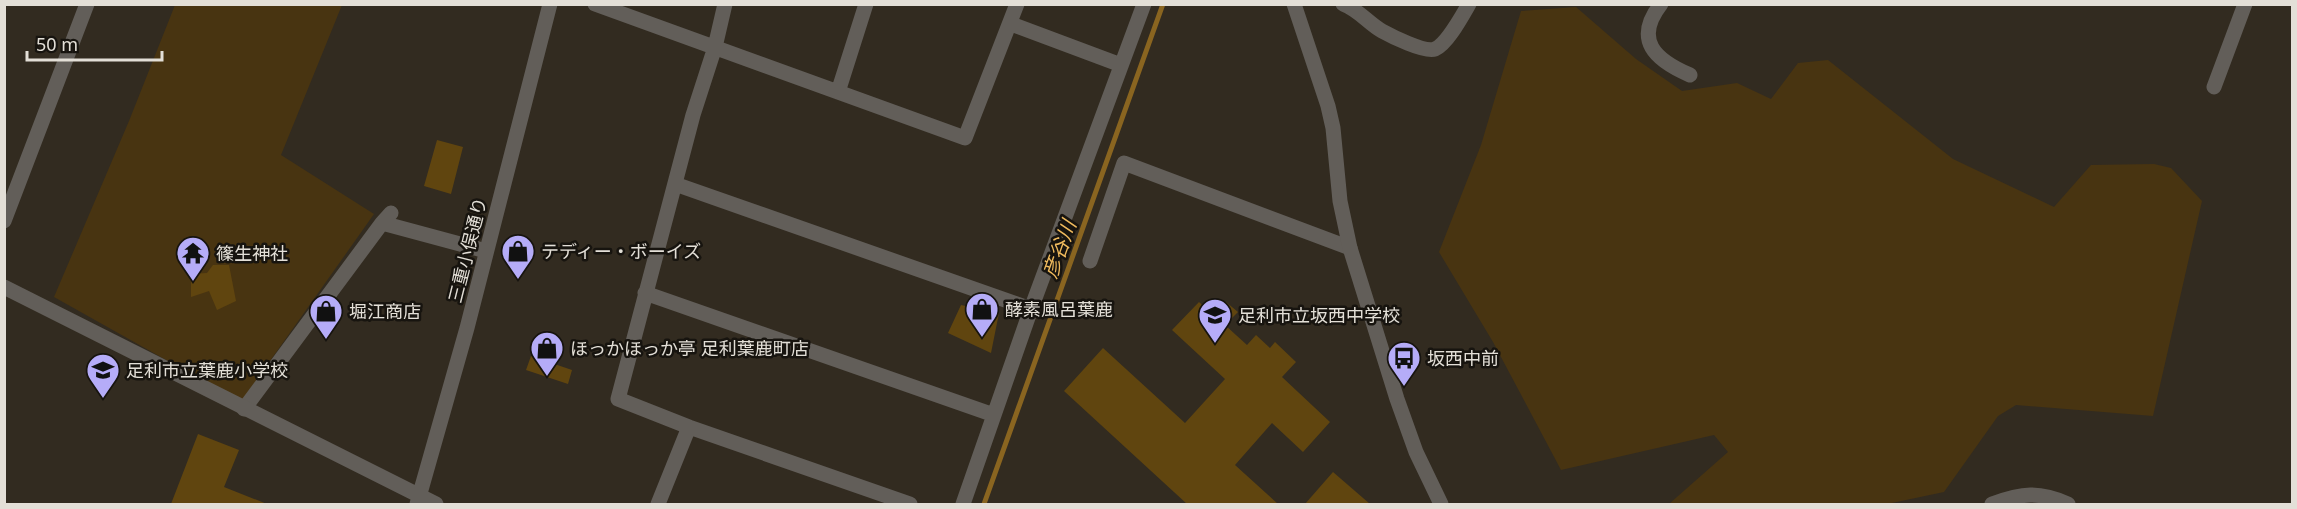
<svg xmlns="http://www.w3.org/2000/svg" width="2297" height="509" viewBox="0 0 2297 509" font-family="'Noto Sans','Noto Sans JP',sans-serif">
	<rect width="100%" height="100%" fill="#322b20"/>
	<path fill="#483411" d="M 175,5 L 342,5 L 281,155 L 374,214 L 241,402 L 54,297 L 129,121 Z
		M 1576,7 L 1636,59 L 1682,91 L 1737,83 L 1771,99 L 1798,63 L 1828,60 L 1953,159 L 2054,207 L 2091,165 L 2154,164 L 2171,168 L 2202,201 L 2153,416 L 2016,405 L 1998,416 L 1944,492 L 1887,504 L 1669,504 L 1728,452 L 1714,435 L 1561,470 L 1493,342 L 1439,252 L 1481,145 L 1521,11 Z"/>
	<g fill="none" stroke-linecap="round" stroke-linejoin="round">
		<path stroke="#8a6520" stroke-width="5" d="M 984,504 L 1163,4"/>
	</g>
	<path fill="#60450f" d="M 437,140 L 463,147 L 451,194 L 424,186 Z
		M 213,265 L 229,265 L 236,301 L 217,310 L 209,291 L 191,297 L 191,274 L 207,273 Z
		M 1199,302 L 1214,316 L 1226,302 L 1238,312 L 1225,325 L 1247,345 L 1256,335 L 1270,348 L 1275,342 L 1296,362 L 1282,377 L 1330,422 L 1303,452 L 1272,423 L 1235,465 L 1278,504 L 1187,504 L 1064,391 L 1103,348 L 1185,423 L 1225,379 L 1172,330 Z
		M 961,305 L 999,313 L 991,353 L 948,333 Z
		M 531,356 L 572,370 L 568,384 L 526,370 Z
		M 198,434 L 239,450 L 224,487 L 267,504 L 171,504 Z
		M 1333,472 L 1370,504 L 1305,504 Z"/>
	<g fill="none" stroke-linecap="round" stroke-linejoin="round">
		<path stroke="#625e59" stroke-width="15" d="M 595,4 L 965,138 L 1017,4
			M 725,4 L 715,47 L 693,115 L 618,399 L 689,427 L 910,504
			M 1343,4 C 1359,10 1368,23 1382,31 C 1391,36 1425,53 1435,49 C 1447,44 1462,16 1469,4
			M 1661,4 C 1633,40 1655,60 1690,75
			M 1011,24 L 1121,65
			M 2214,87 L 2245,4
			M 838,92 L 866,4
			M 675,184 L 1031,309
			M 4,221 L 87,4
			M 382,223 L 486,251
			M 1090,261 L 1124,163 L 1350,248
			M 645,293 L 994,415
			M 244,409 L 382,223 L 391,213
			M 658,504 L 689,427
			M 963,504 L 1031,309 L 1144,4
			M 1992,504 C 2022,493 2039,491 2068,504"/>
		<path stroke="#625e59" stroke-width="15" d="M 1294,4 L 1328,106 L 1333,128 L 1340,201 L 1350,248 L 1397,399 L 1416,452 L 1441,504
			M 4,287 L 436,504
			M 417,504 L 467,328 L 550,4"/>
	</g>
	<defs>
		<symbol id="shop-pin" viewBox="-11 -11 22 30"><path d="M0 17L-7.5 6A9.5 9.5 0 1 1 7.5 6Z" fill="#b5acf8" stroke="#17140f"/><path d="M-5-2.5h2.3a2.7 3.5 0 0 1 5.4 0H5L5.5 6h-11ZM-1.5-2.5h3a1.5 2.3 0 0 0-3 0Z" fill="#111"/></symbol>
		<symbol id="temple-pin" viewBox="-11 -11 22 30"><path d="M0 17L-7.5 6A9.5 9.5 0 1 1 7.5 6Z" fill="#b5acf8" stroke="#17140f"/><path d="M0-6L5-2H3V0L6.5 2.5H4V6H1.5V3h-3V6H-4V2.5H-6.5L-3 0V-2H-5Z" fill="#111"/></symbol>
		<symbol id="school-pin" viewBox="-11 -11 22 30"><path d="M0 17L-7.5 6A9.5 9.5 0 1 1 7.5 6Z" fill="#b5acf8" stroke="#17140f"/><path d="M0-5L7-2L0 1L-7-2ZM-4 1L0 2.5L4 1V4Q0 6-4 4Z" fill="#111"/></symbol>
		<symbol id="bus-pin" viewBox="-11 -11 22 30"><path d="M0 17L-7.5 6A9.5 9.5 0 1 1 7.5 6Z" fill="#b5acf8" stroke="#17140f"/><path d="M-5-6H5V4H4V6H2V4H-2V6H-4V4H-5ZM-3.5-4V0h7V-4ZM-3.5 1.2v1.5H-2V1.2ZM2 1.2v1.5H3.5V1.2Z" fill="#111"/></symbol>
	</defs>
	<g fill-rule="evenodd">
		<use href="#shop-pin" x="499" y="232" width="38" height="52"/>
		<use href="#temple-pin" x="174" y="234" width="38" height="52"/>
		<use href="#shop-pin" x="963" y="290" width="38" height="52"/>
		<use href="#shop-pin" x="307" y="292" width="38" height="52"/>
		<use href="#school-pin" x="1196" y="296" width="38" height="52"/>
		<use href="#shop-pin" x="528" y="329" width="38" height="52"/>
		<use href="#bus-pin" x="1385" y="339" width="38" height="52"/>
		<use href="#school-pin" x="84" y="351" width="38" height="52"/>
	</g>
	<g text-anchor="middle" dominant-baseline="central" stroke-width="5" stroke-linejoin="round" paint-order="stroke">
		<g font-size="18" fill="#e3dfd7" stroke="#17140f">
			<text transform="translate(467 250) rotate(-76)">三重小俣通り</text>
		</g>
		<g font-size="18" fill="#e3dfd7" stroke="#17140f" text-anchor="start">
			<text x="541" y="251">テディー・ボーイズ</text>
			<text x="216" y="253">篠生神社</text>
			<text x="1005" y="309">酵素風呂葉鹿</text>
			<text x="349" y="311">堀江商店</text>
			<text x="1238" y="315">足利市立坂西中学校</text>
			<text x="570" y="348">ほっかほっか亭 足利葉鹿町店</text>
			<text x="1427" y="358">坂西中前</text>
			<text x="126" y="370">足利市立葉鹿小学校</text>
		</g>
		<g font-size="20" font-style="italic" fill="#efba5d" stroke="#17140f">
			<text transform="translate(1059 249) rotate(-70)">彦谷川</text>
		</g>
	</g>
	<rect width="2297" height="509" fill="none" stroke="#e3dfd7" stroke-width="12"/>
	<path d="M27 51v9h135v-9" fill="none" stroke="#e3dfd7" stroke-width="3"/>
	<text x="36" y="51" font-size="18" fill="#e3dfd7" stroke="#17140f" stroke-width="4.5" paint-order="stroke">50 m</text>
</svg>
